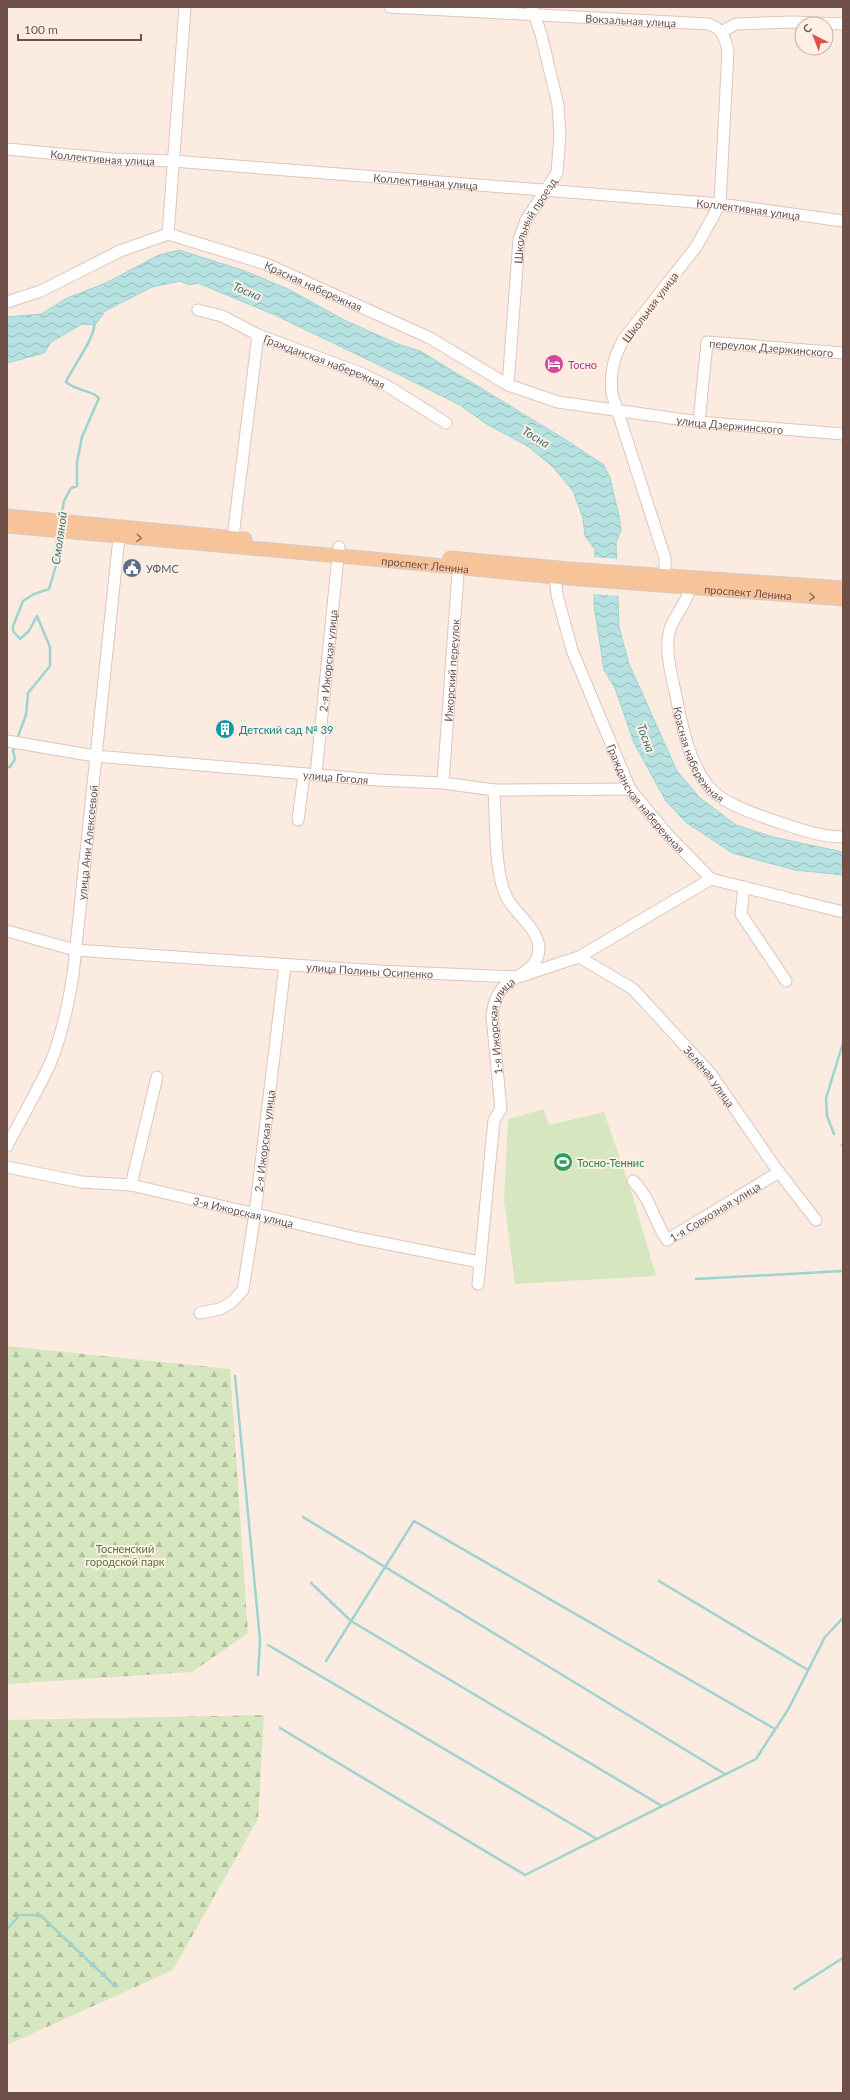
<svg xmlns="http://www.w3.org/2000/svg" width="850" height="2100" viewBox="0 0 850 2100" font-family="Lato,sans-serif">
	<defs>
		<pattern id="forest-firs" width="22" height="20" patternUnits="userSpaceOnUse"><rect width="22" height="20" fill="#d6e7bf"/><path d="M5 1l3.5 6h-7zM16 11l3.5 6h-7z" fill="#b2be9d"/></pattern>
		<pattern id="water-waves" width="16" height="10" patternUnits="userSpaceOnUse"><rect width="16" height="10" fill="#b6e2e1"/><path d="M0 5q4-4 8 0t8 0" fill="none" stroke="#98bab8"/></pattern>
	</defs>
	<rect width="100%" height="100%" fill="#fbebe0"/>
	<path fill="url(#forest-firs)" d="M 7,1346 L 230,1369 L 248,1633 L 192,1672 L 7,1684 Z
		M 264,1715 L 258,1819 L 173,1970 L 7,2045 L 7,1720 Z"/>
	<path fill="#d6e7bf" d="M 544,1109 L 549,1125 L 604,1112 L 634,1200 L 656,1276 L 515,1284 L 504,1200 L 508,1119 Z"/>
	<path fill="url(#water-waves)" stroke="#9dd4d2" d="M 179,250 L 245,271 L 288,289 L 346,321 L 398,344 L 420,351 L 566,440 L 604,465 L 610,478 L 619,516 L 621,530 L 616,543 L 619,627 L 629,664 L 677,771 L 700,798 L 736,825 L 773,837 L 843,852 L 843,875 L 795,870 L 732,853 L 687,823 L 666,801 L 634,743 L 615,688 L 604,670 L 594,605 L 595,549 L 585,536 L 583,518 L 573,491 L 553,467 L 529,447 L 485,423 L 460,405 L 402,376 L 275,315 L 198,283 L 189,285 L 180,281 L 152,287 L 105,311 L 95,325 L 82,324 L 51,342 L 44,353 L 7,363 L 7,317 L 41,314 L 67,298 L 106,283 L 159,255 Z"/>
	<path fill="#fbebe0" d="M 593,557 L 618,559 L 620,596 L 592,594 Z"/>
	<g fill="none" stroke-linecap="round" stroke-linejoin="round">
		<path stroke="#9dd4d2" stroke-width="2.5" d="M 61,517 L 64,501 L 71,488 L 77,486 L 77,462 L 82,437 L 99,398 C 92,390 76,391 66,382 C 72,368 98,334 94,321
			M 17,739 L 26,715 L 28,693 L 50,666 L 50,647 L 37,616 L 29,631 L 20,639 L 13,631 L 13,626 L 23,601 L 34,594 L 49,589 L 57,562 L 55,550 L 58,534
			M 7,767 L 10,767 L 15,759 L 13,751 L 15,746
			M 834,1134 L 827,1116 L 826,1098 L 843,1043
			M 842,1145 L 843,1146
			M 696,1279 L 843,1271
			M 235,1376 L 260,1640 L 258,1675
			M 303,1517 L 725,1774
			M 659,1581 L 808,1670
			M 311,1583 L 351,1621 L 662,1806
			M 268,1645 L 597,1839
			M 326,1661 L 414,1521 L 775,1729
			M 280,1728 L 525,1875 L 756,1759 L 789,1708 L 825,1637 L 843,1618
			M 7,1929 L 20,1915 L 40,1915 L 116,1987
			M 794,1989 L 843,1958"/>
		<defs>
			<g id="minor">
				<path id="s1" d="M 390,7 L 708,24 C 722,28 725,37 728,51 L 720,204 L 696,247 L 623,340 C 613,359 610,373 612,394 L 665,558 L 665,583"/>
				<path d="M 721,32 L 736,24 L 793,22 L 843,24"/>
				<path id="s2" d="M 7,149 L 112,159 L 173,161 L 720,204 L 843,221"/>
				<path d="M 168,234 L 185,7"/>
				<path id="s3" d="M 7,302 L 41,291 L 120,251 L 168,234 L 266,264 L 430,338 L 508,385 L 558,402 L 699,422 L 843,434"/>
				<path id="s4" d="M 198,310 L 222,316 L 258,335 L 363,374 L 389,387 L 446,423"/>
				<path id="s5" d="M 508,385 L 519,240 L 526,220 L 557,173 L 560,135 L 558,105 L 541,34 L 532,8"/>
				<path id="s6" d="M 699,422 L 707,342 L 843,353"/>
				<path d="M 233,537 L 258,335"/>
				<path id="s7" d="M 555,577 L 557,595 L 572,650 L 630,789 L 667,834 L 711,879 L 843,912"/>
				<path id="s8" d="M 689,587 C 688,605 672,616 669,633 C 665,653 672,677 676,696 C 682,726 690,769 713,791 C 727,805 756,814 775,821 C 796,828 820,837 843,837"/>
				<path id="s9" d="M 7,741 L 95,756 L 377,780 L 443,783 L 494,790 L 630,789"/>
				<path id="s10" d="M 316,774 L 339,547"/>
				<path id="s11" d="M 443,783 L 459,559"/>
				<path d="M 298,820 L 304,774"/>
				<path d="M 744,887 L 741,914 L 786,981"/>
				<path id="s12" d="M 7,931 L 75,950 L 379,971 L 518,977 L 579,957 L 711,879"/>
				<path id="s13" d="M 579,957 L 633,989 L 711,1074 L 775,1167 L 816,1220"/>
				<path id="s14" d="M 7,1146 C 21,1119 37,1092 50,1064 C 62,1036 68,1006 73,975 L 120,528"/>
				<path id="s15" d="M 7,1167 L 81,1182 L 131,1185 L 358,1238 L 479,1262"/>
				<path id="s16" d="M 633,1181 C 650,1197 654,1221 667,1240 L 779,1172"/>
				<path d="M 131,1185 L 157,1077"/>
				<path id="s17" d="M 478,1284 L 494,1120 L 501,1109 L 492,1016 C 493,1007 495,997 501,990 C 512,975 538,972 539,949 C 539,929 516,915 507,898 C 494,874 496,819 494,790"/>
				<path id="s18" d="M 200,1313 L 220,1309 L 232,1302 L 243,1290 L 255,1213 L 285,965"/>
			</g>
			<g id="major">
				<path d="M 7,516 L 245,539"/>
				<path id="s19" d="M 7,526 L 373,559 L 555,577 L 843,599"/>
				<path d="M 450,558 L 569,569 L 843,588"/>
			</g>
		</defs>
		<use href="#minor" stroke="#dec6bc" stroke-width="13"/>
		<use href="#major" stroke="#d4cac8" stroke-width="15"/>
		<use href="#minor" stroke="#fff" stroke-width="11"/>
		<use href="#major" stroke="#f7c49a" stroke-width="13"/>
	</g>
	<defs><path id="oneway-chevron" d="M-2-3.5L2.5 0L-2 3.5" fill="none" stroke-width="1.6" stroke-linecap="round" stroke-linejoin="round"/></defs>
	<g stroke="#987361">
		<use href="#oneway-chevron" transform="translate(139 538) rotate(5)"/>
		<use href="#oneway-chevron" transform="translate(812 597) rotate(5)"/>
	</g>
	<defs>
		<symbol id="hotel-disc" viewBox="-11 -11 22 22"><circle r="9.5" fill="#d1479c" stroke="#fef0e5"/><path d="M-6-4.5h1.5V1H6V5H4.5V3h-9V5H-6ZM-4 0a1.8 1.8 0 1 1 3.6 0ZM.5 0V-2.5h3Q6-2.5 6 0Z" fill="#fff"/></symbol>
		<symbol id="civic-disc" viewBox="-11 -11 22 22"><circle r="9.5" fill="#5c6f8a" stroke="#fef0e5"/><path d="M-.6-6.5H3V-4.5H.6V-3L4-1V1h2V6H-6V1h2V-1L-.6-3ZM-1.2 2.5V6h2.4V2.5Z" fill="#fff"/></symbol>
		<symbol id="building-disc" viewBox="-11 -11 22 22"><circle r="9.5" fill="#0f9aa8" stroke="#fef0e5"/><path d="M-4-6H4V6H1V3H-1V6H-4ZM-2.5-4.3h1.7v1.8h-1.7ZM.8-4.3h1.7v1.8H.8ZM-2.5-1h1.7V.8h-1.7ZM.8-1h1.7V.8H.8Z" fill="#fff"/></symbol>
		<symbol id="stadium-disc" viewBox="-11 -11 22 22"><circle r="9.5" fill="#2e9e5b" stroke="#fef0e5"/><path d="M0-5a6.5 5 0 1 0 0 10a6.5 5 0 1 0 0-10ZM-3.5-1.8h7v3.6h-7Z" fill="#fff"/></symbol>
	</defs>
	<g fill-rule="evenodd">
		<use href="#hotel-disc" x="543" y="353" width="22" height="22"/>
		<use href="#civic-disc" x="121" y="557" width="22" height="22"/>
		<use href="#building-disc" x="214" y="718" width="22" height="22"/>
		<use href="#stadium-disc" x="552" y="1151" width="22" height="22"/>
	</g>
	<g text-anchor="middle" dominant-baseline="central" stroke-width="4" stroke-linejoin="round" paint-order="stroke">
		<g font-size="11" fill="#6f5049" stroke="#fef0e5">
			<text stroke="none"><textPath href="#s1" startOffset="241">Вокзальная улица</textPath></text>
			<text stroke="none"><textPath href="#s2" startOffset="96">Коллективная улица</textPath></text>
			<text stroke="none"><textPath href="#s2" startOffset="420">Коллективная улица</textPath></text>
			<text stroke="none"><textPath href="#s2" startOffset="744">Коллективная улица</textPath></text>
			<text stroke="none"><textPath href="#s5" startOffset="169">Школьный проезд</textPath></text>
			<text stroke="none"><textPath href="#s3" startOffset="330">Красная набережная</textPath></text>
			<text transform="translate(650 307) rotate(-53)">Школьная улица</text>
			<text stroke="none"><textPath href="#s6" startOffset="145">переулок Дзержинского</textPath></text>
			<text stroke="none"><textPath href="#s4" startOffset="137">Гражданская набережная</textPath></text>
			<text stroke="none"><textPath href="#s3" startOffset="775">улица Дзержинского</textPath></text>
			<text stroke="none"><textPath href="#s19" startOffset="420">проспект Ленина</textPath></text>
			<text stroke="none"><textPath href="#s19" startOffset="744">проспект Ленина</textPath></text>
			<text stroke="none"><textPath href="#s10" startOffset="114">2-я Ижорская улица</textPath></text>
			<text stroke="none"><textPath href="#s11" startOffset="113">Ижорский переулок</textPath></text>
			<text stroke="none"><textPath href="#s8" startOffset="178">Красная набережная</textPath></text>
			<text stroke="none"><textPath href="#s9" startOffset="331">улица Гоголя</textPath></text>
			<text stroke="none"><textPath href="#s7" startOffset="242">Гражданская набережная</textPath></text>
			<text stroke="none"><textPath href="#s14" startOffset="318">улица Ани Алексеевой</textPath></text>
			<text stroke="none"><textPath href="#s12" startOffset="366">улица Полины Осипенко</textPath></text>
			<text stroke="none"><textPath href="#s17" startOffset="264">1-я Ижорская улица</textPath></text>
			<text stroke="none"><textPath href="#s13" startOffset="179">Зелёная улица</textPath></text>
			<text stroke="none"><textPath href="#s18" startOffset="201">2-я Ижорская улица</textPath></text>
			<text stroke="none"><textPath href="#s16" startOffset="124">1-я Совхозная улица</textPath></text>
			<text stroke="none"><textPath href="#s15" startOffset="241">3-я Ижорская улица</textPath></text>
		</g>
		<g font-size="11" fill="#b23c85" stroke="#fef0e5" text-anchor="start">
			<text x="568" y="364">Тосно</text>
		</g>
		<g font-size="11" fill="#4e5e75" stroke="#fef0e5" text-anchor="start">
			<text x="146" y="568">УФМС</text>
		</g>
		<g font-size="11" fill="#0d838f" stroke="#fef0e5" text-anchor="start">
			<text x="239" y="729">Детский сад № 39</text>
		</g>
		<g font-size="11" fill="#27864d" stroke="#fef0e5" text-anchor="start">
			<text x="577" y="1162">Тосно-Теннис</text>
		</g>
		<g font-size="11" fill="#5a7542" stroke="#fef0e5">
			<text x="125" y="1548">Тосненский<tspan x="125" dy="13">городской парк</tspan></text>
		</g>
		<g font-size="12" font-style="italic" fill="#3e7574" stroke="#fef0e5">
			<text transform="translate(247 291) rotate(23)">Тосна</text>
			<text transform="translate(536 437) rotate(31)">Тосна</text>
			<text transform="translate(59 538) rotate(-82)">Смоляной</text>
			<text transform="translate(646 738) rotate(70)">Тосна</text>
		</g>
	</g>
	<rect width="850" height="2100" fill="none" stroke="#6f5049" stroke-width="16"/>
	<g transform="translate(814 36) rotate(318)"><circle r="19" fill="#fef0e5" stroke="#c5b0a7"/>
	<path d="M0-3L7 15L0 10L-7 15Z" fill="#e0514a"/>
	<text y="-6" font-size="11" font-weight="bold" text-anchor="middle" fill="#6f5049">С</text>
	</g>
	<path d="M18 34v6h123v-6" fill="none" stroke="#6f5049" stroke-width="2"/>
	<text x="24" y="34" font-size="12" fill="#6f5049" stroke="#fef0e5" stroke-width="3" paint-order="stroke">100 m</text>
</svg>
